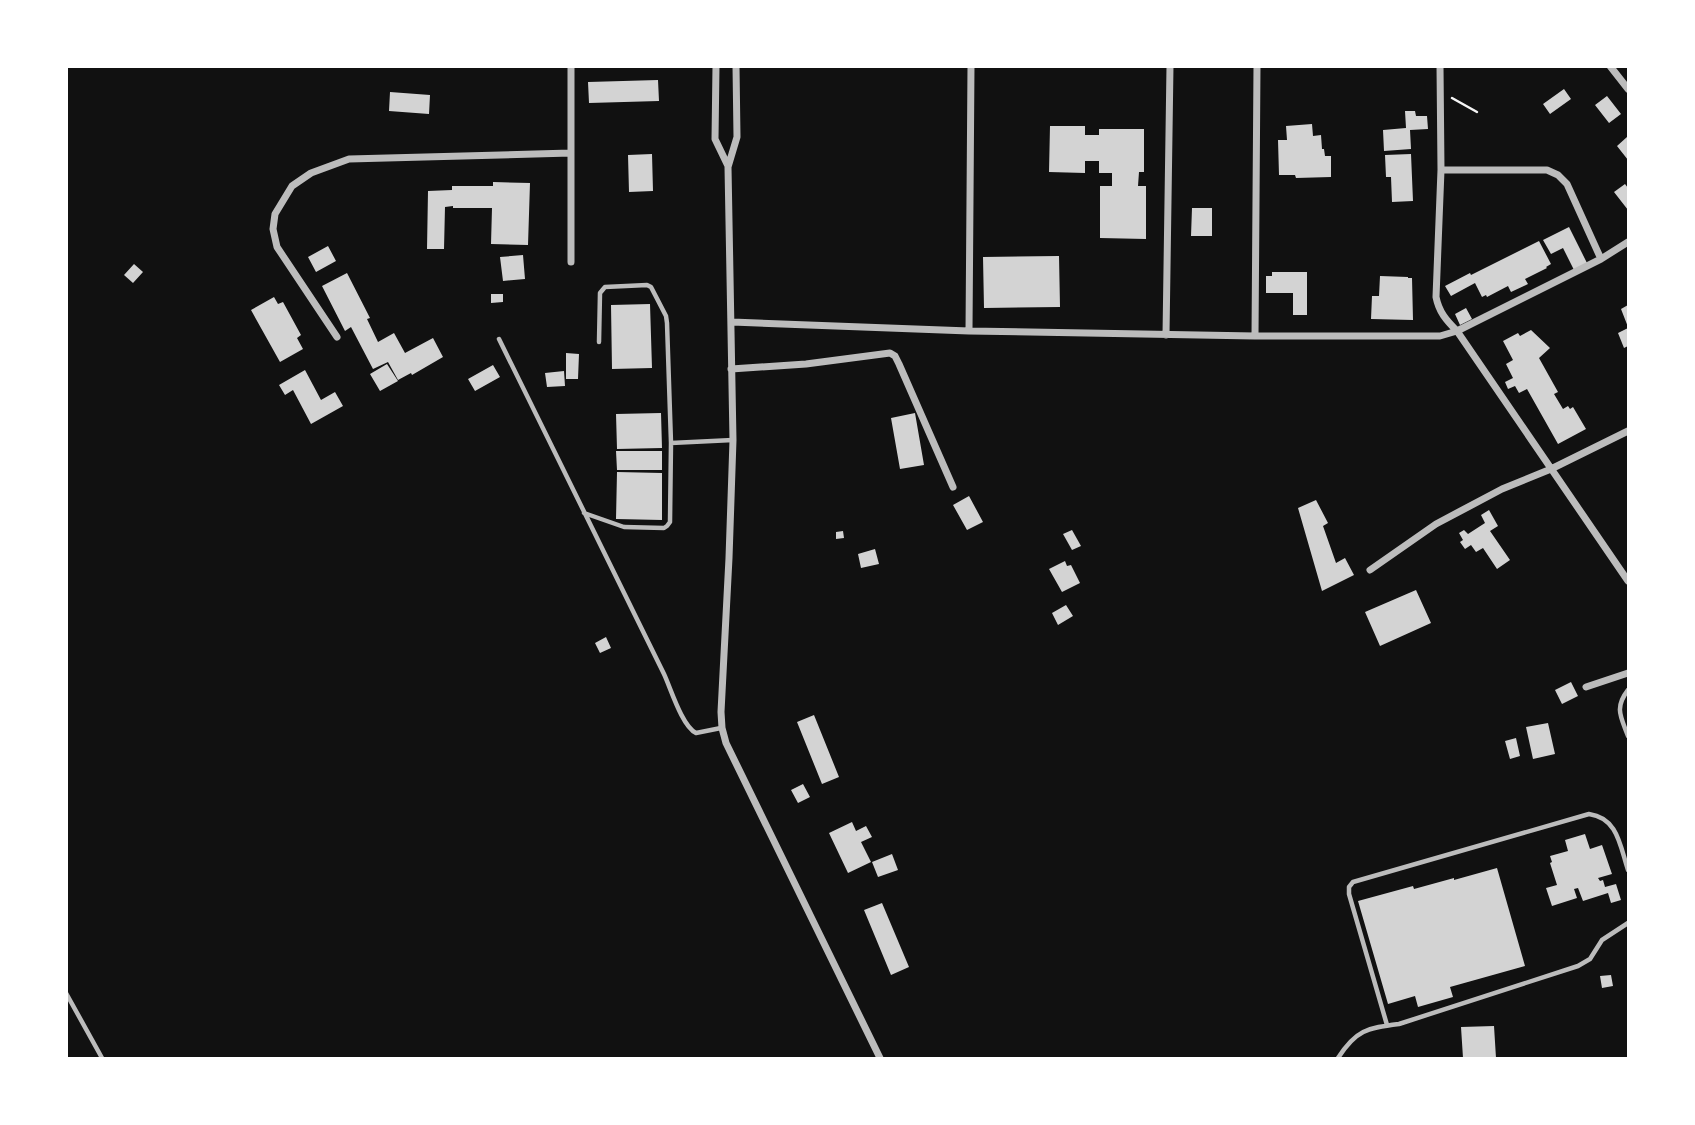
<svg xmlns="http://www.w3.org/2000/svg" width="1695" height="1125" viewBox="0 0 1695 1125" font-family="Roboto,sans-serif">
	<rect width="100%" height="100%" fill="#111"/>
	<path fill="#d3d3d3" d="M 658,80 L 659,101 L 589,103 L 588,82 Z
		M 1564,89 L 1571,99 L 1550,114 L 1543,104 Z
		M 390,92 L 430,95 L 429,114 L 389,111 Z
		M 1607,96 L 1621,114 L 1609,123 L 1595,105 Z
		M 1405,111 L 1415,111 L 1416,116 L 1427,116 L 1428,129 L 1410,130 L 1411,149 L 1384,151 L 1383,130 L 1406,128 Z
		M 1312,124 L 1313,136 L 1321,135 L 1322,149 L 1324,149 L 1325,156 L 1331,156 L 1331,177 L 1296,178 L 1295,175 L 1279,175 L 1278,140 L 1287,140 L 1286,126 Z
		M 1050,126 L 1085,126 L 1085,135 L 1099,135 L 1099,129 L 1144,129 L 1144,172 L 1139,172 L 1138,186 L 1146,186 L 1146,239 L 1100,238 L 1100,186 L 1112,186 L 1112,173 L 1099,173 L 1099,161 L 1085,161 L 1085,173 L 1049,172 Z
		M 1627,137 L 1628,139 L 1628,160 L 1617,146 Z
		M 652,154 L 653,191 L 629,192 L 628,155 Z
		M 1411,154 L 1413,201 L 1392,202 L 1391,177 L 1386,177 L 1385,155 Z
		M 493,182 L 530,183 L 528,245 L 491,244 L 492,208 L 453,208 L 453,206 L 445,207 L 444,249 L 427,249 L 428,191 L 452,190 L 452,186 L 493,186 Z
		M 1625,184 L 1628,188 L 1628,210 L 1614,192 Z
		M 1192,208 L 1212,208 L 1212,236 L 1191,236 Z
		M 1569,227 L 1587,263 L 1574,270 L 1563,248 L 1551,254 L 1543,240 Z
		M 1539,241 L 1551,264 L 1546,267 L 1547,268 L 1525,279 L 1528,284 L 1511,292 L 1508,286 L 1487,297 L 1486,295 L 1482,297 L 1475,283 L 1451,296 L 1445,286 L 1470,273 L 1471,275 Z
		M 328,246 L 336,261 L 316,272 L 308,257 Z
		M 523,255 L 525,279 L 503,281 L 500,257 Z
		M 1059,256 L 1060,307 L 984,308 L 983,257 Z
		M 134,264 L 143,272 L 133,283 L 124,275 Z
		M 1272,272 L 1307,272 L 1307,315 L 1293,315 L 1293,293 L 1266,293 L 1266,276 L 1272,276 Z
		M 347,273 L 370,318 L 367,319 L 378,342 L 394,333 L 405,353 L 433,338 L 443,357 L 412,375 L 411,373 L 398,380 L 388,362 L 373,369 L 351,327 L 345,331 L 322,286 Z
		M 1380,276 L 1408,277 L 1408,278 L 1412,278 L 1413,320 L 1371,319 L 1372,296 L 1379,296 Z
		M 491,294 L 503,294 L 503,302 L 491,303 Z
		M 274,297 L 278,304 L 283,302 L 301,335 L 297,338 L 303,349 L 280,362 L 251,310 Z
		M 650,304 L 652,368 L 612,369 L 611,305 Z
		M 1628,305 L 1628,327 L 1621,309 Z
		M 1466,308 L 1472,319 L 1460,325 L 1455,314 Z
		M 1628,328 L 1628,346 L 1624,348 L 1618,333 Z
		M 1531,330 L 1550,348 L 1539,358 L 1558,392 L 1554,394 L 1563,409 L 1568,406 L 1570,409 L 1573,407 L 1586,429 L 1558,444 L 1527,389 L 1519,393 L 1515,386 L 1508,389 L 1505,382 L 1513,378 L 1506,364 L 1513,360 L 1503,341 L 1518,333 L 1520,336 Z
		M 566,353 L 579,354 L 578,379 L 566,379 Z
		M 387,364 L 398,381 L 380,391 L 370,374 Z
		M 493,365 L 500,377 L 475,391 L 468,379 Z
		M 305,370 L 321,400 L 335,392 L 343,406 L 311,424 L 293,390 L 285,395 L 279,385 Z
		M 564,371 L 565,386 L 547,387 L 545,373 Z
		M 661,413 L 662,448 L 617,449 L 616,414 Z
		M 915,413 L 924,465 L 900,469 L 891,418 Z
		M 616,451 L 662,451 L 662,470 L 617,470 Z
		M 617,472 L 662,473 L 662,520 L 616,519 Z
		M 969,496 L 983,522 L 967,530 L 953,505 Z
		M 1316,500 L 1328,523 L 1323,526 L 1336,563 L 1345,558 L 1354,575 L 1322,591 L 1298,508 Z
		M 1489,510 L 1498,526 L 1490,531 L 1510,560 L 1497,569 L 1483,548 L 1476,552 L 1471,545 L 1465,549 L 1460,542 L 1463,540 L 1459,533 L 1464,530 L 1468,534 L 1485,523 L 1481,515 Z
		M 1072,530 L 1081,546 L 1072,550 L 1063,534 Z
		M 843,531 L 844,538 L 836,539 L 836,532 Z
		M 875,549 L 879,564 L 861,568 L 858,554 Z
		M 1065,561 L 1067,566 L 1071,565 L 1080,583 L 1062,592 L 1049,569 Z
		M 1416,590 L 1431,623 L 1380,646 L 1365,612 Z
		M 1066,605 L 1073,616 L 1058,625 L 1052,613 Z
		M 606,637 L 611,648 L 600,653 L 595,643 Z
		M 1571,682 L 1578,696 L 1562,704 L 1555,690 Z
		M 814,715 L 839,777 L 822,784 L 797,722 Z
		M 1548,723 L 1555,754 L 1533,759 L 1526,727 Z
		M 1516,738 L 1520,756 L 1510,759 L 1505,741 Z
		M 803,784 L 810,797 L 798,803 L 791,790 Z
		M 852,822 L 856,831 L 866,826 L 872,837 L 861,842 L 871,862 L 848,873 L 829,833 Z
		M 1585,834 L 1590,849 L 1602,845 L 1612,874 L 1598,878 L 1600,881 L 1603,880 L 1605,887 L 1616,884 L 1621,900 L 1611,903 L 1608,893 L 1583,901 L 1578,888 L 1574,889 L 1577,898 L 1552,906 L 1546,888 L 1557,885 L 1550,863 L 1552,862 L 1550,856 L 1568,851 L 1565,840 Z
		M 892,854 L 898,870 L 878,877 L 872,862 Z
		M 1497,868 L 1525,966 L 1450,987 L 1453,997 L 1418,1007 L 1415,996 L 1388,1004 L 1358,901 L 1413,886 L 1414,889 L 1454,878 L 1454,880 Z
		M 882,903 L 909,967 L 891,975 L 864,910 Z
		M 1611,975 L 1613,986 L 1602,988 L 1600,976 Z
		M 1494,1026 L 1496,1058 L 1463,1058 L 1461,1027 Z"/>
	<g fill="none" stroke-linecap="round" stroke-linejoin="round">
		<path stroke="#f5f5f5" stroke-width="2.5" d="M 1452,98 L 1477,112"/>
		<path stroke="#bcbcbc" stroke-width="4.5" d="M 499,339 L 664,674 C 671,689 682,726 696,733 L 721,728
			M 599,342 L 600,293 L 605,287 L 647,285 L 651,287 L 666,316 L 667,323 L 671,443
			M 584,513 L 624,527 L 664,528 L 667,526 L 670,522 L 671,443 L 733,440
			M 1628,690 C 1614,708 1621,717 1628,736
			M 66,993 L 102,1058
			M 1387,1025 L 1349,894 L 1349,887 L 1353,882 L 1589,814 C 1618,818 1620,846 1628,870
			M 1338,1058 C 1356,1030 1367,1028 1399,1024 L 1578,966 L 1590,959 L 1602,940 L 1628,923"/>
		<path stroke="#bcbcbc" stroke-width="7" d="M 571,66 L 571,262
			M 716,66 L 715,139 L 728,166
			M 736,66 L 737,137 L 728,167 L 733,440 L 729,558 L 721,712 L 722,728 L 726,743 L 880,1058
			M 1440,66 L 1441,170 L 1436,297 C 1439,312 1446,320 1457,331 L 1628,581
			M 1610,66 L 1628,89
			M 1441,170 L 1547,170 L 1558,175 L 1567,184 L 1601,259
			M 732,322 L 969,331 L 1255,336 L 1440,336 L 1457,331 L 1601,259 L 1628,242
			M 969,331 L 971,66
			M 1166,335 L 1170,66
			M 1255,336 L 1257,66
			M 337,337 L 277,247 L 273,229 L 275,214 L 292,186 L 311,173 L 349,159 L 571,153
			M 731,369 L 806,364 L 890,353 L 895,356 L 899,364 L 953,487
			M 1370,570 L 1436,524 L 1502,489 L 1551,469 L 1628,431
			M 1586,687 L 1628,673"/>
	</g>
	<rect width="1695" height="1125" fill="none" stroke="#ffffff" stroke-width="136"/>
</svg>
